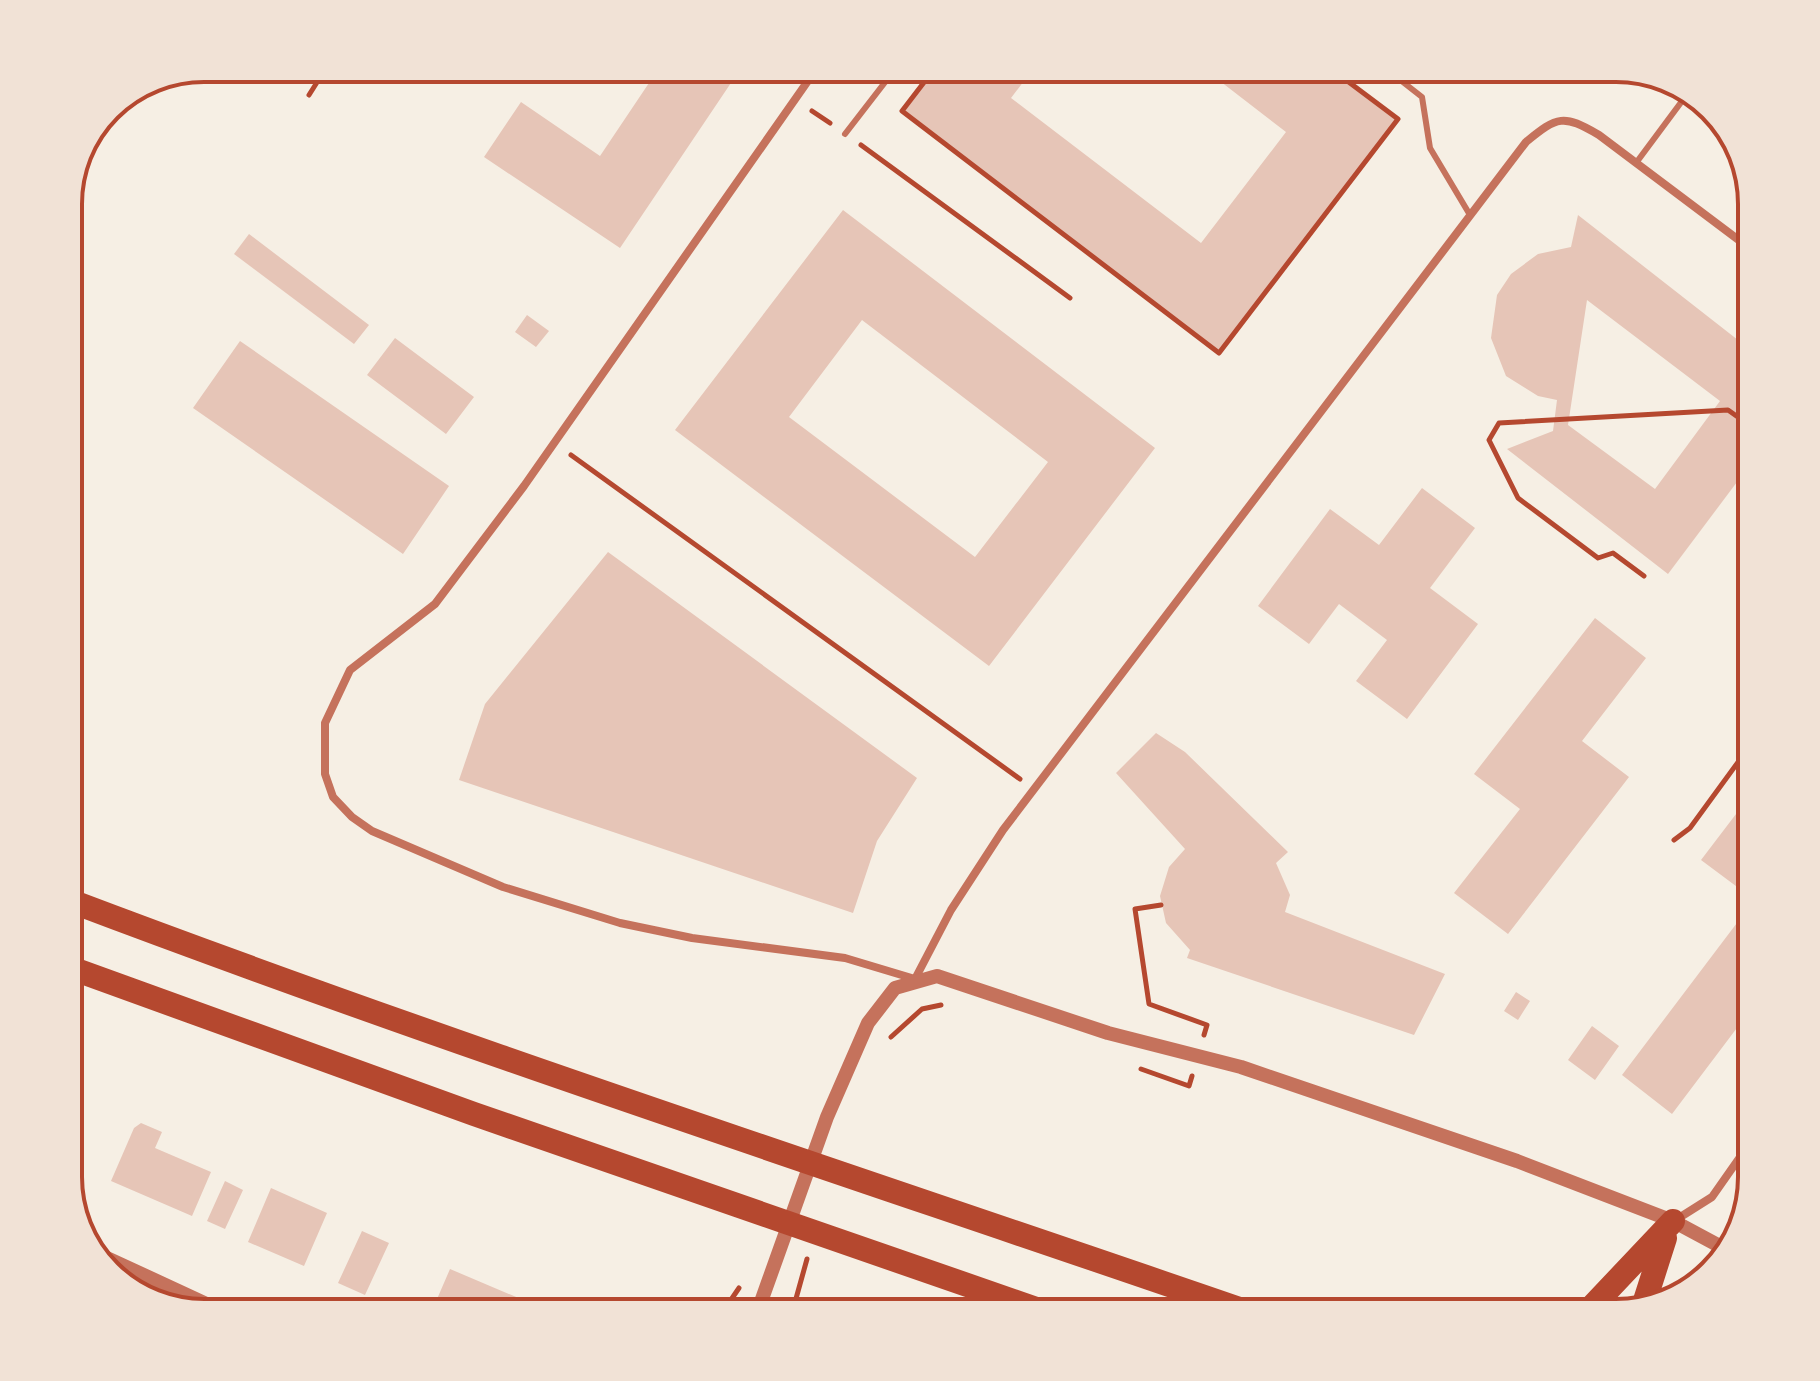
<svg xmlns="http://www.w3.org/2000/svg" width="1820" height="1381" viewBox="0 0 1820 1381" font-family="Jost,sans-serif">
	<rect width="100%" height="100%" fill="#f6efe4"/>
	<path fill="#e6c5b7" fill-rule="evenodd" d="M 639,68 L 741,68 L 620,248 L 484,157 L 521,102 L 600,156 L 653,77 Z
		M 935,68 L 1034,68 L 1011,98 L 1201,243 L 1286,132 L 1203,68 L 1330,68 L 1398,119 L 1219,353 L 902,111 Z
		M 843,210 L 1155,448 L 989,666 L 675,430 ZM 862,320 L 1048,462 L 975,557 L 789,417 Z
		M 1578,215 L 1752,351 L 1752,462 L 1668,574 L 1507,449 L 1553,431 L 1557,400 L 1538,396 L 1506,376 L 1491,338 L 1497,295 L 1511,274 L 1538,254 L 1571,247 ZM 1587,300 L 1720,401 L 1655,489 L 1568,425 Z
		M 249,234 L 369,325 L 354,344 L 234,254 Z
		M 527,315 L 549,331 L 536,347 L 515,332 Z
		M 395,338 L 474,397 L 446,434 L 367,375 Z
		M 240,341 L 449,486 L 403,554 L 193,408 Z
		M 1422,488 L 1475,528 L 1430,588 L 1478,624 L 1407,719 L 1356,681 L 1387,640 L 1339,604 L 1309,644 L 1258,606 L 1330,509 L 1379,545 Z
		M 608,552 L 917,778 L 877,841 L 853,913 L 459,780 L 485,704 Z
		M 1595,618 L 1646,658 L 1582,741 L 1629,777 L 1508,934 L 1454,893 L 1520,809 L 1474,774 Z
		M 1156,733 L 1185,752 L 1288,852 L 1276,863 L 1290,895 L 1285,912 L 1445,974 L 1414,1035 L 1187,958 L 1190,950 L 1166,923 L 1160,896 L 1169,867 L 1185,849 L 1116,773 Z
		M 1752,793 L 1752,898 L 1701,860 Z
		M 1752,903 L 1752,1008 L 1672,1114 L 1622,1075 Z
		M 1516,992 L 1530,1001 L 1518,1020 L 1504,1011 Z
		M 1592,1026 L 1619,1046 L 1595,1080 L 1568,1060 Z
		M 141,1123 L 162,1132 L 155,1148 L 211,1172 L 192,1216 L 111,1181 L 134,1128 Z
		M 225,1181 L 243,1190 L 225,1229 L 207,1221 Z
		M 271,1188 L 327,1213 L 304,1266 L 248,1242 Z
		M 362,1231 L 389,1243 L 365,1295 L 338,1283 Z
		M 450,1269 L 554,1313 L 431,1313 Z"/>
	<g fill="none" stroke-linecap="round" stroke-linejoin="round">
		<path stroke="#b5482f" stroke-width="5" d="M 935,68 L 902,111 L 1219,353 L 1398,119 L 1330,68
			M 309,95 L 326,68
			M 812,111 L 830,123
			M 861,145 L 1070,298
			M 571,455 L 1020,779
			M 1644,576 L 1613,553 L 1598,558 L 1518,498 L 1489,440 L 1499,423 L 1728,410 L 1752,427
			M 1674,840 L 1690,828 L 1752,743
			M 1161,905 L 1135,909 L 1149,1004 L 1207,1025 L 1204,1035
			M 891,1037 L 922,1009 L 941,1005
			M 1141,1069 L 1189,1086 L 1192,1076
			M 722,1313 L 739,1288
			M 792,1313 L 807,1259"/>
		<path stroke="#c5725c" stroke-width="6" d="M 1385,68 L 1422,97 L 1430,148 L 1470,215
			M 845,134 L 896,68
			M 1636,163 L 1688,93"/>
		<path stroke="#c5725c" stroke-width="8" d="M 817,68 L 524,486 L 435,604 L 350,670 L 325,723 L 325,774 L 333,797 L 352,817 L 372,831 L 503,887 L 620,923 L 692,938 L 845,958 L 915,979 L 951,910 L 1003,830 L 1526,142 C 1558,116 1563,114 1599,135 L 1752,250
			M 1674,1221 L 1712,1197 L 1752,1140"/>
		<path stroke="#c5725c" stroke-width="14" d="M 94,1252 L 226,1313
			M 757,1313 L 827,1117 L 868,1023 L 895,988 L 937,976 L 1108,1033 L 1241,1067 L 1517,1161 L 1673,1221 L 1727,1250"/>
		<path stroke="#b5482f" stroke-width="24" d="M 68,900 C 459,1048 856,1177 1251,1313
			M 68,967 L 474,1114 L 1048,1313
			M 1643,1307 L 1665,1238
			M 1586,1313 L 1673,1221"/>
	</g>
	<path d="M0 0H1820V1381H0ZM204 82H1616A122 122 0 0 1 1738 204V1177A122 122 0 0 1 1616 1299H204A122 122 0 0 1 82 1177V204A122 122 0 0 1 204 82Z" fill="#f1e2d6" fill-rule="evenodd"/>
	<path fill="none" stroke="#b5482f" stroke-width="4" d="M204 82H1616A122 122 0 0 1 1738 204V1177A122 122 0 0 1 1616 1299H204A122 122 0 0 1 82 1177V204A122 122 0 0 1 204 82Z"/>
</svg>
